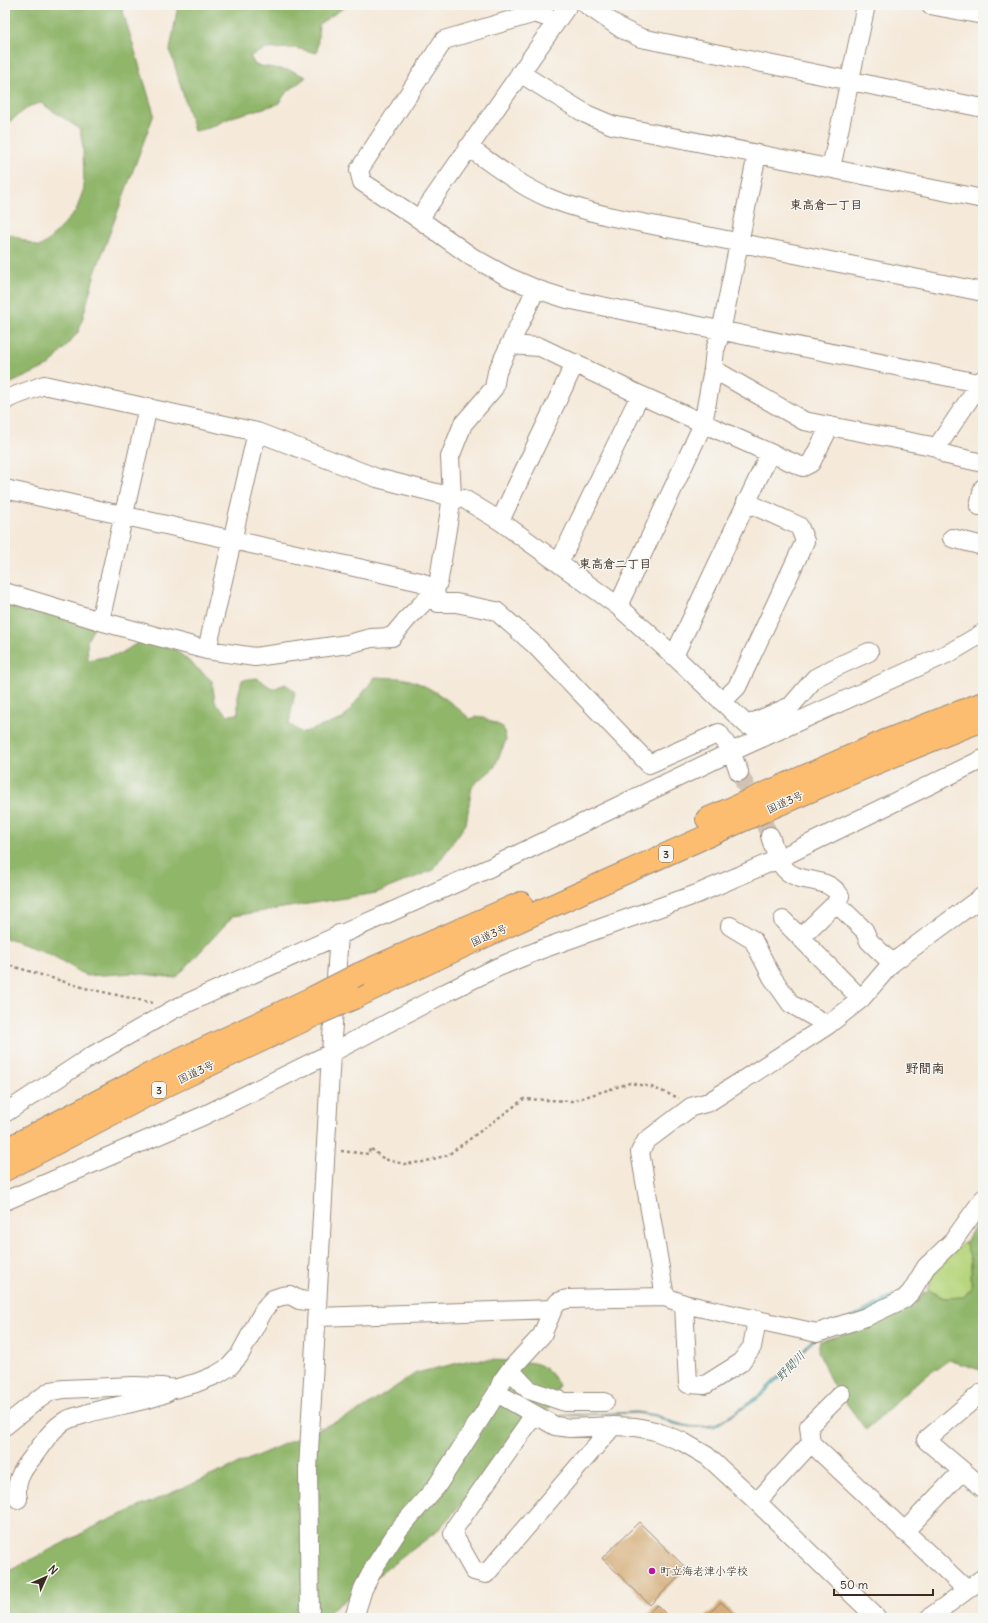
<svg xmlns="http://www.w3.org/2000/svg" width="988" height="1623" viewBox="0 0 988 1623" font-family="Delius,'Klee One',sans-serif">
	<rect width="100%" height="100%" fill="#f6f6f2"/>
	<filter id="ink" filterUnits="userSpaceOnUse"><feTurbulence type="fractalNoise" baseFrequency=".025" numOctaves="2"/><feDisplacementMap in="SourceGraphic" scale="8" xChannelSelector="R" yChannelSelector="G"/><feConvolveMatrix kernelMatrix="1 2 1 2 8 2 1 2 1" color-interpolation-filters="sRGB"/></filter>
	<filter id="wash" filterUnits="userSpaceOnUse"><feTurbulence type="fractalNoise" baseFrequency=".012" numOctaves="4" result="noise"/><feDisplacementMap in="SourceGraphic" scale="16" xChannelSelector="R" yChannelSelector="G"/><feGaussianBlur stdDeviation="0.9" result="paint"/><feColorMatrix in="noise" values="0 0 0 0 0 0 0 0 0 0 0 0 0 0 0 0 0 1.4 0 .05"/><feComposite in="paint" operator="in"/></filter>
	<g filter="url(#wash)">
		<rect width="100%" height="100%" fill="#f5e9d9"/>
		<path fill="#b6d57b" stroke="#78804c" d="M 965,1241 L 971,1261 L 971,1287 L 964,1297 L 944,1298 L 927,1289 C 934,1268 950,1256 965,1241 Z"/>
		<path fill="#90b66b" stroke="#667044" d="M 5,5 L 121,5 L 154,114 L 95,273 L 79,331 L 50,365 L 5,386 L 5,232 L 39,247 L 48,241 L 76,211 L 84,188 L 83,147 L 80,130 L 74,125 L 41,103 L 30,106 L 5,125 Z
			M 178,5 L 348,5 L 319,24 L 317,53 L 295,48 L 266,49 L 250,56 L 255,65 L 293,71 L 306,77 L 286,93 L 278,104 L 232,117 L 209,128 L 194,131 L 170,50 Z
			M 5,593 L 95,625 L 87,641 L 88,660 L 120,654 L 142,640 L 176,650 L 212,681 L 215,702 L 228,715 L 238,714 L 238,696 L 242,680 L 257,678 L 273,689 L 285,684 L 295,691 L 289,724 L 302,733 L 343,719 L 375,677 C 385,678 397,677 406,679 C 428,684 454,704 470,719 L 479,716 L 503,727 L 506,740 L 494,768 L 472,786 L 466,824 L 433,870 L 376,893 L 233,916 L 176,978 L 134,973 L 87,976 L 48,953 L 5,938 Z
			M 983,1212 L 983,1371 L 949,1360 L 916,1383 L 866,1430 L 831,1382 L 818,1351 L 820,1341 L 855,1331 L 913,1306 L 924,1293 L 929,1291 L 944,1298 L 964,1297 L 972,1288 L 971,1261 L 965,1243 Z
			M 471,1360 C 484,1360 530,1360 540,1365 C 548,1369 554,1378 559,1385 L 552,1404 L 436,1532 L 321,1618 L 5,1618 L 5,1573 L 102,1523 L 358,1412 L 416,1373 Z"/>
		<path fill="#53c2c8" stroke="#477673" d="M 932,1274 L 916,1300 L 815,1340 L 806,1348 L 790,1369 L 758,1399 L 714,1427 L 690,1427 L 673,1424 L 656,1416 L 636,1413 L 553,1416 L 636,1412 L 657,1415 L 673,1422 L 689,1426 L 696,1427 L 713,1425 L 731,1415 L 758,1396 L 785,1370 L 813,1338 Z"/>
		<g id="blocks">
			<path fill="#d1a66c" d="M 639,1522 L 687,1569 L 650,1605 L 602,1558 Z
				M 721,1602 L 738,1618 L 704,1618 Z
				M 657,1605 L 670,1618 L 644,1618 Z"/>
		</g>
	</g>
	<g filter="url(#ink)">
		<use href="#blocks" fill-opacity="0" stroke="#988a7c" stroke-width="1"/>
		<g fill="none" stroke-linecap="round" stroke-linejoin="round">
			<path stroke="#d0c3b4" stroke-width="18" stroke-dasharray="18 9" stroke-linecap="butt" d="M 739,772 L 770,836"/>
			<defs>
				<path id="minor" d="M 587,5 L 622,29 L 641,38 L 983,108
					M 930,5 L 983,15
					M 557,21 L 535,13 L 444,40 L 359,170 L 362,182 L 419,219 L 472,257 L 508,277 L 536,289 L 567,299 L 983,384
					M 520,73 L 586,114 L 612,125 L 983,199
					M 468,147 C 494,165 520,186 549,198 C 568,206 588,211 608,216 L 983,292
					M 831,168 L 866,5
					M 419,219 L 568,5
					M 509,345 L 540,347 L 640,395 L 770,453 L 674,656
					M 713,369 L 804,421 L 937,447 L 947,455 L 983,463
					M 5,401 L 9,398 L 44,385 L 257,432 L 377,478 L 452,497 L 464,499 L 500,521 L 618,606 L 674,656 L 747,725 L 791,706 L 815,678 L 834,668 L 869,652
					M 937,447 L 983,379
					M 770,453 L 803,467 L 811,463 L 830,426
					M 983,488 L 979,506 L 983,506
					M 5,489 L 421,582 L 435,591 L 438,603 L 456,603 L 496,611 L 535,645 L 649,764 L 719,733 L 731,752 L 739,772
					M 500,521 L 575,363
					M 952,538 L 983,546
					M 559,563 L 640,395
					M 5,592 L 100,621 L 207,650 L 255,657 L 348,644 L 371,638 L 392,637 L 407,619 L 435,591 L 439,579 L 452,497 L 450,457 L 463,424 L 494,388 L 497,372 L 536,289
					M 618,606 L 703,424 L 713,369 L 715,350 L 721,332 L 757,154
					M 100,621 L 148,407
					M 207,650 L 257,432
					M 722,702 L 737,687 L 805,541 L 799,526 L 746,502
					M 770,836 C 774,848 778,864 788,872 C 803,884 828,876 840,896 L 836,903 L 864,930 L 869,941 L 892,963
					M 783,920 L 861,999
					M 730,926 L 753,940 L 772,977 L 791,1004 L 828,1025
					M 800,938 L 836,903
					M 5,1113 L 90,1057 L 174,1009 L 485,870 L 731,752 L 951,652 L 983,633
					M 5,1201 L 203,1116 L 331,1053 L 445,993 L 496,968 L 542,949 L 697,894 L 778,859 L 983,759
					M 665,1297 L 640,1152 L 646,1141 L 691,1107 L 709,1102 L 828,1025 L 861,999 L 892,963 L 983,896
					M 684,1304 L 688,1384 L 705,1385 L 740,1363 L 752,1347 L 757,1320
					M 317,1317 L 553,1309
					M 510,1370 L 529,1390 L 565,1402 L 605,1402
					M 497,1393 L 555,1426 L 570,1428 L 613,1426 L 636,1427 L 655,1431 L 683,1442 L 707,1456 L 757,1502 L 877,1618
					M 983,1396 L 980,1394 L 926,1440 L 983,1488
					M 534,1415 L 456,1526 L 453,1534 L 474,1571 L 486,1574 L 613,1426
					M 5,1426 L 36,1401 L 51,1391 L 64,1389 L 134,1386 L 161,1387 L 174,1389 L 196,1383 L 216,1375 L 229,1367 L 239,1356 L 265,1308 L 273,1299 L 282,1296 L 290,1295 L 299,1300 L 317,1302
					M 811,1443 L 809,1426 L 841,1394
					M 18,1499 C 14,1483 22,1470 32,1458 C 41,1446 51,1429 65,1421 C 70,1418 76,1417 82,1415 C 108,1406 145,1403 168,1392
					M 757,1502 L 811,1443 L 967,1590
					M 904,1532 L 962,1471
					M 310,1618 L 308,1470 L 331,1053 L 339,934
					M 354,1618 L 363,1589 L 375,1566 L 399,1529 L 436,1487 L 497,1393 L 502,1381 L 510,1370 L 542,1335 L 553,1309 L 558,1302 L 567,1299 L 665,1297 L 684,1304 L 817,1333 L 866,1317 L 904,1299 L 911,1292 L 926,1267 L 953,1241 L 983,1199
					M 929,1618 L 983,1578"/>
				<path id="highway" d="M 707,819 L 885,741 L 983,703
					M 359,974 L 521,903
					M 354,998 C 441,956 529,916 618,876 C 738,822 859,768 983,720
					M 5,1150 L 150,1074 L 314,997
					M 5,1170 L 165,1086 L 315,1015"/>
			</defs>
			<use href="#minor" stroke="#988a7c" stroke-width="20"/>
			<use href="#highway" stroke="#988a7c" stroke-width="24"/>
			<path stroke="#988a7c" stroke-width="2.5" stroke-dasharray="3 3" stroke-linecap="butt" d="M 5,964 L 85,988 L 153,1003
				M 341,1151 L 369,1154 L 370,1148 L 384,1159 L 404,1164 L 423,1162 L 448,1155 L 524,1099 L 572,1101 L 630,1083 L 651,1087 L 679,1098"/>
			<use href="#minor" stroke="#fff" stroke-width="18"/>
			<use href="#highway" stroke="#fcbd6f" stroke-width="22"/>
			<defs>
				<path id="highway-bridge" d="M 314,997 L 359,974
					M 315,1015 L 354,998"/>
			</defs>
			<use href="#highway-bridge" stroke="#988a7c" stroke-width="24" stroke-linecap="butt"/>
			<use href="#highway-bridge" stroke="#fcbd6f" stroke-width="22"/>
		</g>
	</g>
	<circle fill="#b5179e" stroke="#f6f6f2" stroke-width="1.5" cx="652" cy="1571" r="4"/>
	<g text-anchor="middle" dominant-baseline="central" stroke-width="3" stroke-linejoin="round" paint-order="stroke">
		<g fill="#f6f6f2" stroke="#73675e" stroke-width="1">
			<rect x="659" y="846" width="14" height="16" rx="3"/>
			<rect x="152" y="1082" width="14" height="16" rx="3"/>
		</g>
		<g font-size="10" font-weight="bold" fill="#3b2a1e">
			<text x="666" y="854">3</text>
			<text x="159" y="1090">3</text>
		</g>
		<g font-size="11" fill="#3b2a1e" stroke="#f6f6f2">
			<text transform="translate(785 802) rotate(-24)">国道3号</text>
			<text transform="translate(489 935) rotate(-24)">国道3号</text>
			<text transform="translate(196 1072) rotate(-25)">国道3号</text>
		</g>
		<g font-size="11" fill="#3b2a1e" stroke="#f6f6f2" text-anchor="start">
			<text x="660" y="1571">町立海老津小学校</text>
		</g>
		<g font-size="12" font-weight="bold" fill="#3b2a1e" stroke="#f6f6f2">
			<text x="826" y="204">東高倉一丁目</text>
			<text x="615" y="563">東高倉二丁目</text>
		</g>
		<g font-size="12" font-style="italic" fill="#425851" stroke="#f6f6f2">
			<text transform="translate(790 1366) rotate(-46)">野間川</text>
		</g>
		<g font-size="13" font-weight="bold" fill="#3b2a1e" stroke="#f6f6f2">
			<text x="925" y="1068">野間南</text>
		</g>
	</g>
	<rect width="988" height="1623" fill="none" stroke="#f6f6f2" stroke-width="20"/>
	<g transform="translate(46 1577) rotate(45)" stroke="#f6f6f2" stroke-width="3" paint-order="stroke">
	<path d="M0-3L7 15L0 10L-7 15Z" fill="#3b2a1e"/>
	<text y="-6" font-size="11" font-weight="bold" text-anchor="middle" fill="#3b2a1e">N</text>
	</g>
	<path d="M834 1589v6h99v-6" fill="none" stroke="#3b2a1e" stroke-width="2"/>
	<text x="840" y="1589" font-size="12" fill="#3b2a1e" stroke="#f6f6f2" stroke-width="3" paint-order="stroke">50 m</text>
</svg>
